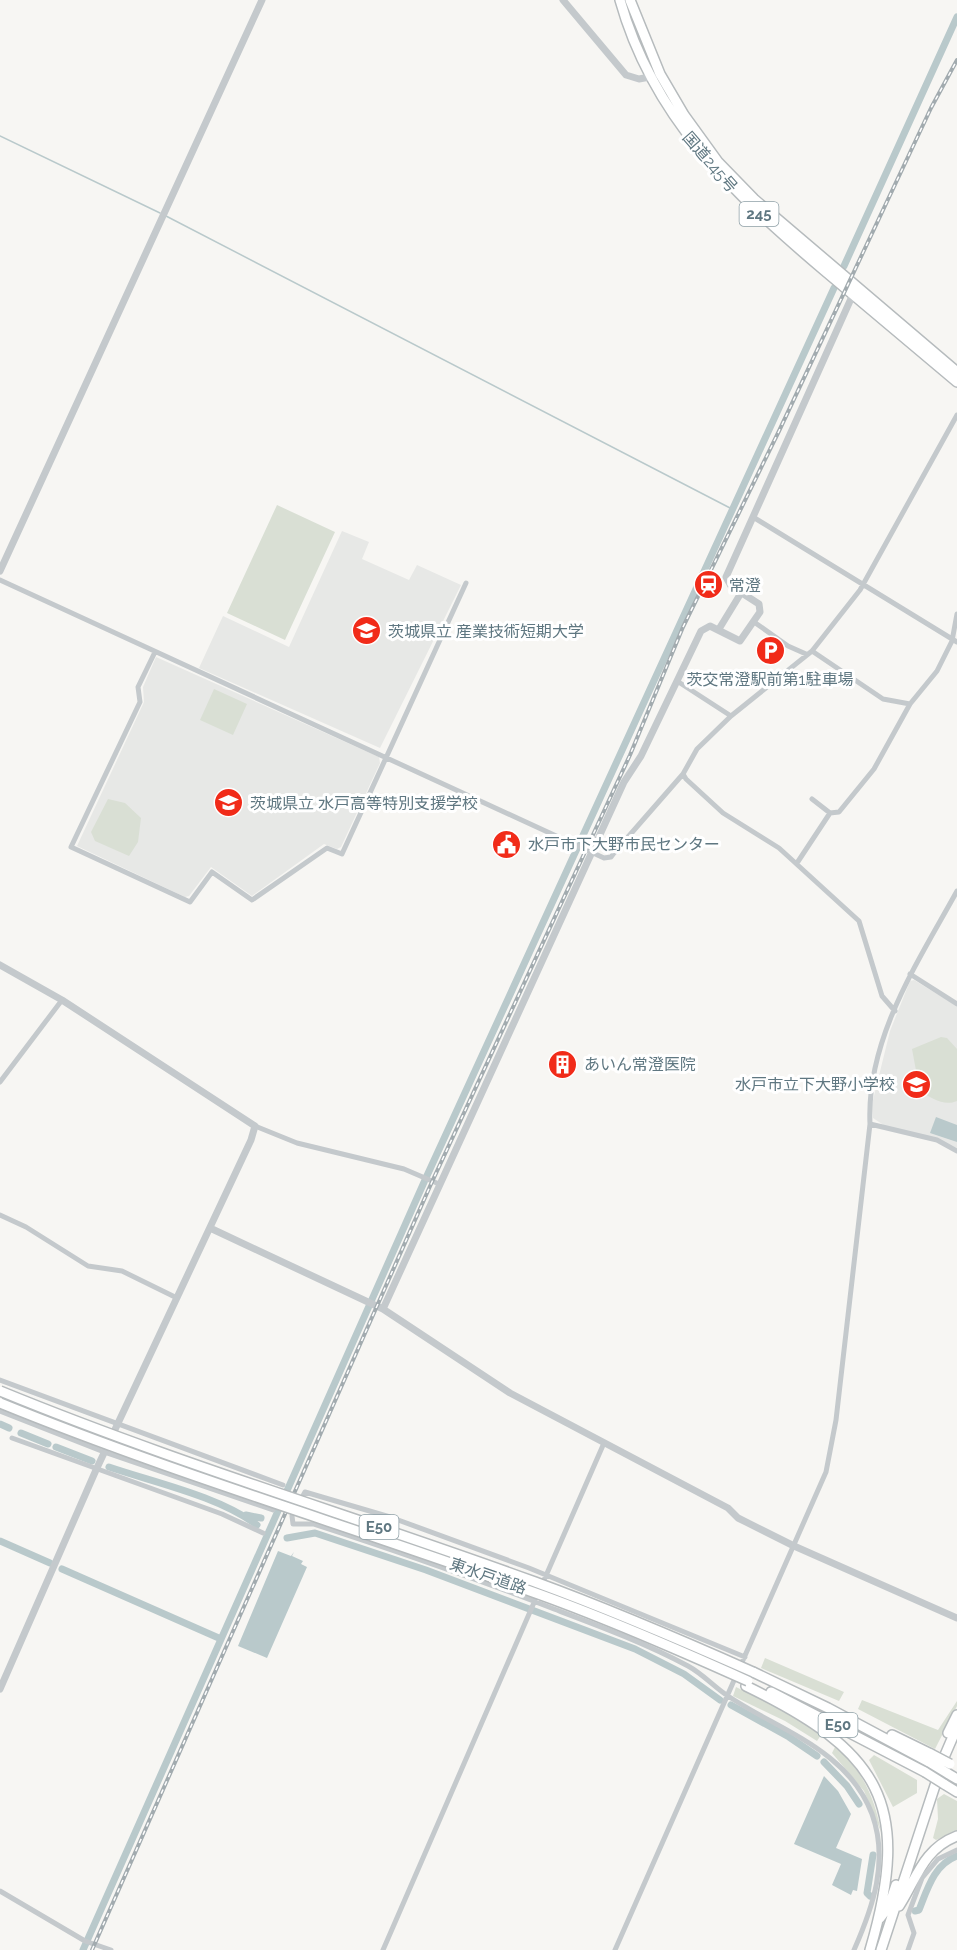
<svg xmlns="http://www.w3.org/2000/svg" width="957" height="1950" viewBox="0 0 957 1950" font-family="Raleway,'Noto Sans JP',sans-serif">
	<rect width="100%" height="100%" fill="#f7f6f3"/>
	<path fill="#e7e8e6" d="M 342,531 L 369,542 L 362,559 L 409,580 L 417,565 L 461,585 L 380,748 L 199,668 L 223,616 L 289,647 Z
		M 156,657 L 379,757 L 380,763 L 341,847 L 337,849 L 324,844 L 252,896 L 211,867 L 189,896 L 185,897 L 77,846 L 144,702 L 143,687 Z
		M 914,980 L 957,1006 L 957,1148 L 885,1126 L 873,1118 L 872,1104 L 890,1031 L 910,981 Z"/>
	<path fill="#d9dfd4" d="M 277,505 L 335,532 L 285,640 L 227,613 Z
		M 214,689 L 247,704 L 233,735 L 200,720 Z
		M 108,799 L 125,803 L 141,818 L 138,842 L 129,856 L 95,841 L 91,832 Z
		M 941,1037 L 947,1038 L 957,1049 L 957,1101 C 943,1107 932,1097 920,1092 L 912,1049 Z
		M 765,1658 L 844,1692 L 839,1701 L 761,1668 Z
		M 736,1687 L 790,1714 L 821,1735 L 817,1741 L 785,1721 L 733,1696 Z
		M 862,1700 L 938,1730 L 957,1701 L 957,1706 L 935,1749 L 858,1709 Z
		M 835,1747 C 862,1769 875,1798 881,1832 L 864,1791 L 832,1753 Z
		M 874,1755 L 917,1780 L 917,1793 L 893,1807 L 869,1760 Z
		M 944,1794 L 957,1801 L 957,1832 L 936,1840 L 933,1838 L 938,1819 L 937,1799 Z"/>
	<path fill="#b9c9cb" d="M 936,1117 L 957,1125 L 957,1142 L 930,1133 Z
		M 278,1551 L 291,1556 L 294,1552 L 292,1556 L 303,1561 L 301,1564 L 307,1567 L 267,1658 L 238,1646 Z
		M 824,1776 L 838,1791 L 851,1814 L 836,1848 L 862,1859 L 857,1891 L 853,1890 L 851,1895 L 832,1885 L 841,1864 L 794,1844 Z"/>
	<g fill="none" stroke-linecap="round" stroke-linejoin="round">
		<path stroke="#b9c9cb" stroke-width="1.5" d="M 0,136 L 160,213
			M 166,216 L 732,509"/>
		<path stroke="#b9c9cb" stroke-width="7" d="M 844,266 L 957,17
			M 0,1424 L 9,1428
			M 21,1433 L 48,1444
			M 56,1447 L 92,1461
			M 109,1467 C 156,1483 218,1496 257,1525
			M 246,1515 L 261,1518
			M 287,1538 L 315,1533 L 426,1570 L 635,1649 L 684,1674 L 720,1700
			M 0,1541 L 50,1563
			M 62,1569 L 221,1639
			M 731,1705 L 789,1737 L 817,1756
			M 824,1762 L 847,1786 L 859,1804
			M 870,1896 L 867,1893 L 873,1855
			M 915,1911 L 919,1910 C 927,1890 934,1864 957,1856
			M 83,1950 L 425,1180 L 834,288"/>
		<defs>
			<path id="trunk" d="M 620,0 C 653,118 734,194 825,271 C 869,308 913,345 957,382
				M 630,0 L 660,74 L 684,115 L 718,162 L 754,199 L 957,372"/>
			<path id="motorway" d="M 753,1672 L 828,1708 L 929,1762
				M 746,1686 C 880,1751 913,1803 870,1950
				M 771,1692 L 925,1772
				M 948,1733 L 957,1715
				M 892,1735 L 931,1754
				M 947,1773 L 957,1779
				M 944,1784 L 957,1792
				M 899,1906 C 917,1878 923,1849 957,1836
				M 880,1918 L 889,1906 L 896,1885
				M 881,1950 L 945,1755 L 957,1727"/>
		</defs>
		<use href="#trunk" stroke="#b6bbbd" stroke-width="12"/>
		<use href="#motorway" stroke="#b6bbbd" stroke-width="12"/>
		<path stroke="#c4c9cc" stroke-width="5" d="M 753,517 L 957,642
			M 0,580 L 604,858 L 611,857 L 614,853 L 683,774
			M 754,622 L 788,646 L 806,654
			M 812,651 L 883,699 L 910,704
			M 155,652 L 138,687 L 140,702 L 71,847 L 190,902 L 212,872 L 252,900 L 327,848 L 342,854 L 466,583
			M 677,681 L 731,716 L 697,749 L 683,774 L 686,779 L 723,813 L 779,848 L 859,921 L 882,996 L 895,1011
			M 731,716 L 812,651 L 860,590 L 957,415
			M 812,799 L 830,813 L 839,812 L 874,769 L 910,704 L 937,671 L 952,641 L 957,614
			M 797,863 L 830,813
			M 910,974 L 957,1004
			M 0,1082 L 62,1000
			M 870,1124 L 937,1140 L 957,1151
			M 255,1126 L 297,1143 L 404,1169 L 439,1184
			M 0,1215 L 26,1227 L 88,1266 L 122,1271 L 177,1298
			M 0,1380 L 283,1485
			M 0,1411 L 104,1452 L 273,1510
			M 12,1438 L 222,1514 L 263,1533
			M 541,1587 L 604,1443
			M 745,1657 L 529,1568 L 390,1517 L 305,1492 L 292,1516 L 293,1524 L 314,1524 C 394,1550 475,1578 554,1609 C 599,1626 645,1643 688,1666 C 703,1674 714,1687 728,1696 C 780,1731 847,1749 872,1814 C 889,1861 873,1907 854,1950
			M 0,1891 L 85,1941 L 111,1950
			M 383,1950 L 536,1598
			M 615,1950 L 826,1472 L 836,1420 L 870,1124 C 866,1039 918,962 957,891
			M 908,1950 L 914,1933 L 908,1915 L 922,1878 L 938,1859 L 957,1850"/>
		<path stroke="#c4c9cc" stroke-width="7" d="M 563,0 L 626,75 L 639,79 L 655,76
			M 0,571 L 262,0
			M 719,629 L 741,593
			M 0,965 L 62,1000 L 255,1126 L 251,1140 L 96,1470 L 0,1689
			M 210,1228 L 383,1309 L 510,1393 L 728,1508 L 738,1518 L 794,1546 L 957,1618
			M 383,1309 L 624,782 L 641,756 L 701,631 L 710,626 L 740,641 L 760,612 L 759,604 L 731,586 L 726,577 L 854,292"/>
		<use href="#trunk" stroke="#fff" stroke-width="9"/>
		<use href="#motorway" stroke="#fff" stroke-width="9"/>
		<defs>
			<path id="rail" d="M 92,1950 L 431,1184 L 630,755 L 683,627 L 779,431 L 931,108 L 957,60"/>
		</defs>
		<use href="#rail" stroke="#a2abaf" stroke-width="4"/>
		<use href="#rail" stroke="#fff" stroke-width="1.5" stroke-dasharray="4.5" stroke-linecap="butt"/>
		<defs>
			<path id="motorway-bridge" d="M 0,1391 C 175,1463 357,1517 535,1582 C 609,1609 681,1640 753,1672
				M 0,1403 C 174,1474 354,1527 530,1591 C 604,1617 677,1649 748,1681
				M 931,1754 L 950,1764
				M 929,1762 L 947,1773
				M 925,1772 L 944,1784"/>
		</defs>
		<use href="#motorway-bridge" stroke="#b6bbbd" stroke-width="12" stroke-linecap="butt"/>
		<use href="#motorway-bridge" stroke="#fff" stroke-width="9"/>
	</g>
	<defs>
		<symbol id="station-disc" viewBox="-11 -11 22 22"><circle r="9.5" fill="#f12b19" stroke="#fff"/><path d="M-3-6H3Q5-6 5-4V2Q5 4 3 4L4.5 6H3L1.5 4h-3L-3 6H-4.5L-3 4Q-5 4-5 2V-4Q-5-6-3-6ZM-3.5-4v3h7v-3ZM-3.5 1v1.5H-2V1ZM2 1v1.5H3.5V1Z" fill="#fff"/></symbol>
		<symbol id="university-disc" viewBox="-11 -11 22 22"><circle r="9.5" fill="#f12b19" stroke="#fff"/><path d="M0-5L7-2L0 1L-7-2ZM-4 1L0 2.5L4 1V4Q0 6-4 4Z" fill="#fff"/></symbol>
		<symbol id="parking-disc" viewBox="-11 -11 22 22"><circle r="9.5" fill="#f12b19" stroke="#fff"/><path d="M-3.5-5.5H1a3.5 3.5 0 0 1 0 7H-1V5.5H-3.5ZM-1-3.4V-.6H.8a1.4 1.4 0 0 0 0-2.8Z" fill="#fff"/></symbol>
		<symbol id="school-disc" viewBox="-11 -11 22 22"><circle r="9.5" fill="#f12b19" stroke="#fff"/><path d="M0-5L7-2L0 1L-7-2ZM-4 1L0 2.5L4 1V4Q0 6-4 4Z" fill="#fff"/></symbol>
		<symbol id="civic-disc" viewBox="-11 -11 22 22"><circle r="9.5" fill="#f12b19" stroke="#fff"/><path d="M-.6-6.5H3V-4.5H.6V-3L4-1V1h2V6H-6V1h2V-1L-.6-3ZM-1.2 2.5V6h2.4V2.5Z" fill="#fff"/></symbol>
		<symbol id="building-disc" viewBox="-11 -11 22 22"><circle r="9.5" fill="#f12b19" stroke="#fff"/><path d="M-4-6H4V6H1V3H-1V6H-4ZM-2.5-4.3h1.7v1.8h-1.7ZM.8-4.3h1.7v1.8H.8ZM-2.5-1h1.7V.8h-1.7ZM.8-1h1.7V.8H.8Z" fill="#fff"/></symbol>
	</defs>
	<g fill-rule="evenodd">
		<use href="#station-disc" x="692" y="568" width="33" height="33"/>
		<use href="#university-disc" x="350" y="614" width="33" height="33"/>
		<use href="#parking-disc" x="754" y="634" width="33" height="33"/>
		<use href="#school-disc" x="212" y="786" width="33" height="33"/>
		<use href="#civic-disc" x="490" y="828" width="33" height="33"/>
		<use href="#building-disc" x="546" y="1048" width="33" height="33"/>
		<use href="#school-disc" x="900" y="1068" width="33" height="33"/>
	</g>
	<g text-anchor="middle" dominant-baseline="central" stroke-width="6" stroke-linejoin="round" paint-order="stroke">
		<g fill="#fff" stroke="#8fa0a7" stroke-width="1.5">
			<rect x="739.5" y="202" width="39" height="24" rx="4.5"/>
			<rect x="359.5" y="1515" width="39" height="24" rx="4.5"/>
			<rect x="818.5" y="1713" width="39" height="24" rx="4.5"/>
		</g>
		<g font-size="15" font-weight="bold" fill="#5f7781">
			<text x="759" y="214">245</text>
			<text x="379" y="1527">E50</text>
			<text x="838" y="1725">E50</text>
		</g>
		<g font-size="16" fill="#5f7781" stroke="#fff">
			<text transform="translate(710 162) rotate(49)">国道245号</text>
			<text transform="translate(488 1576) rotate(19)">東水戸道路</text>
		</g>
		<g font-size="16" fill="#5f7781" stroke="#fff" text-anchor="start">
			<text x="729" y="585">常澄</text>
			<text x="388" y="631">茨城県立 産業技術短期大学</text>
			<text x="770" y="679" text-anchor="middle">茨交常澄駅前第1駐車場</text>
			<text x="250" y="803">茨城県立 水戸高等特別支援学校</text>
			<text x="528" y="844">水戸市下大野市民センター</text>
			<text x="584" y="1064">あいん常澄医院</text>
			<text x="895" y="1084" text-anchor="end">水戸市立下大野小学校</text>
		</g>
	</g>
</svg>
